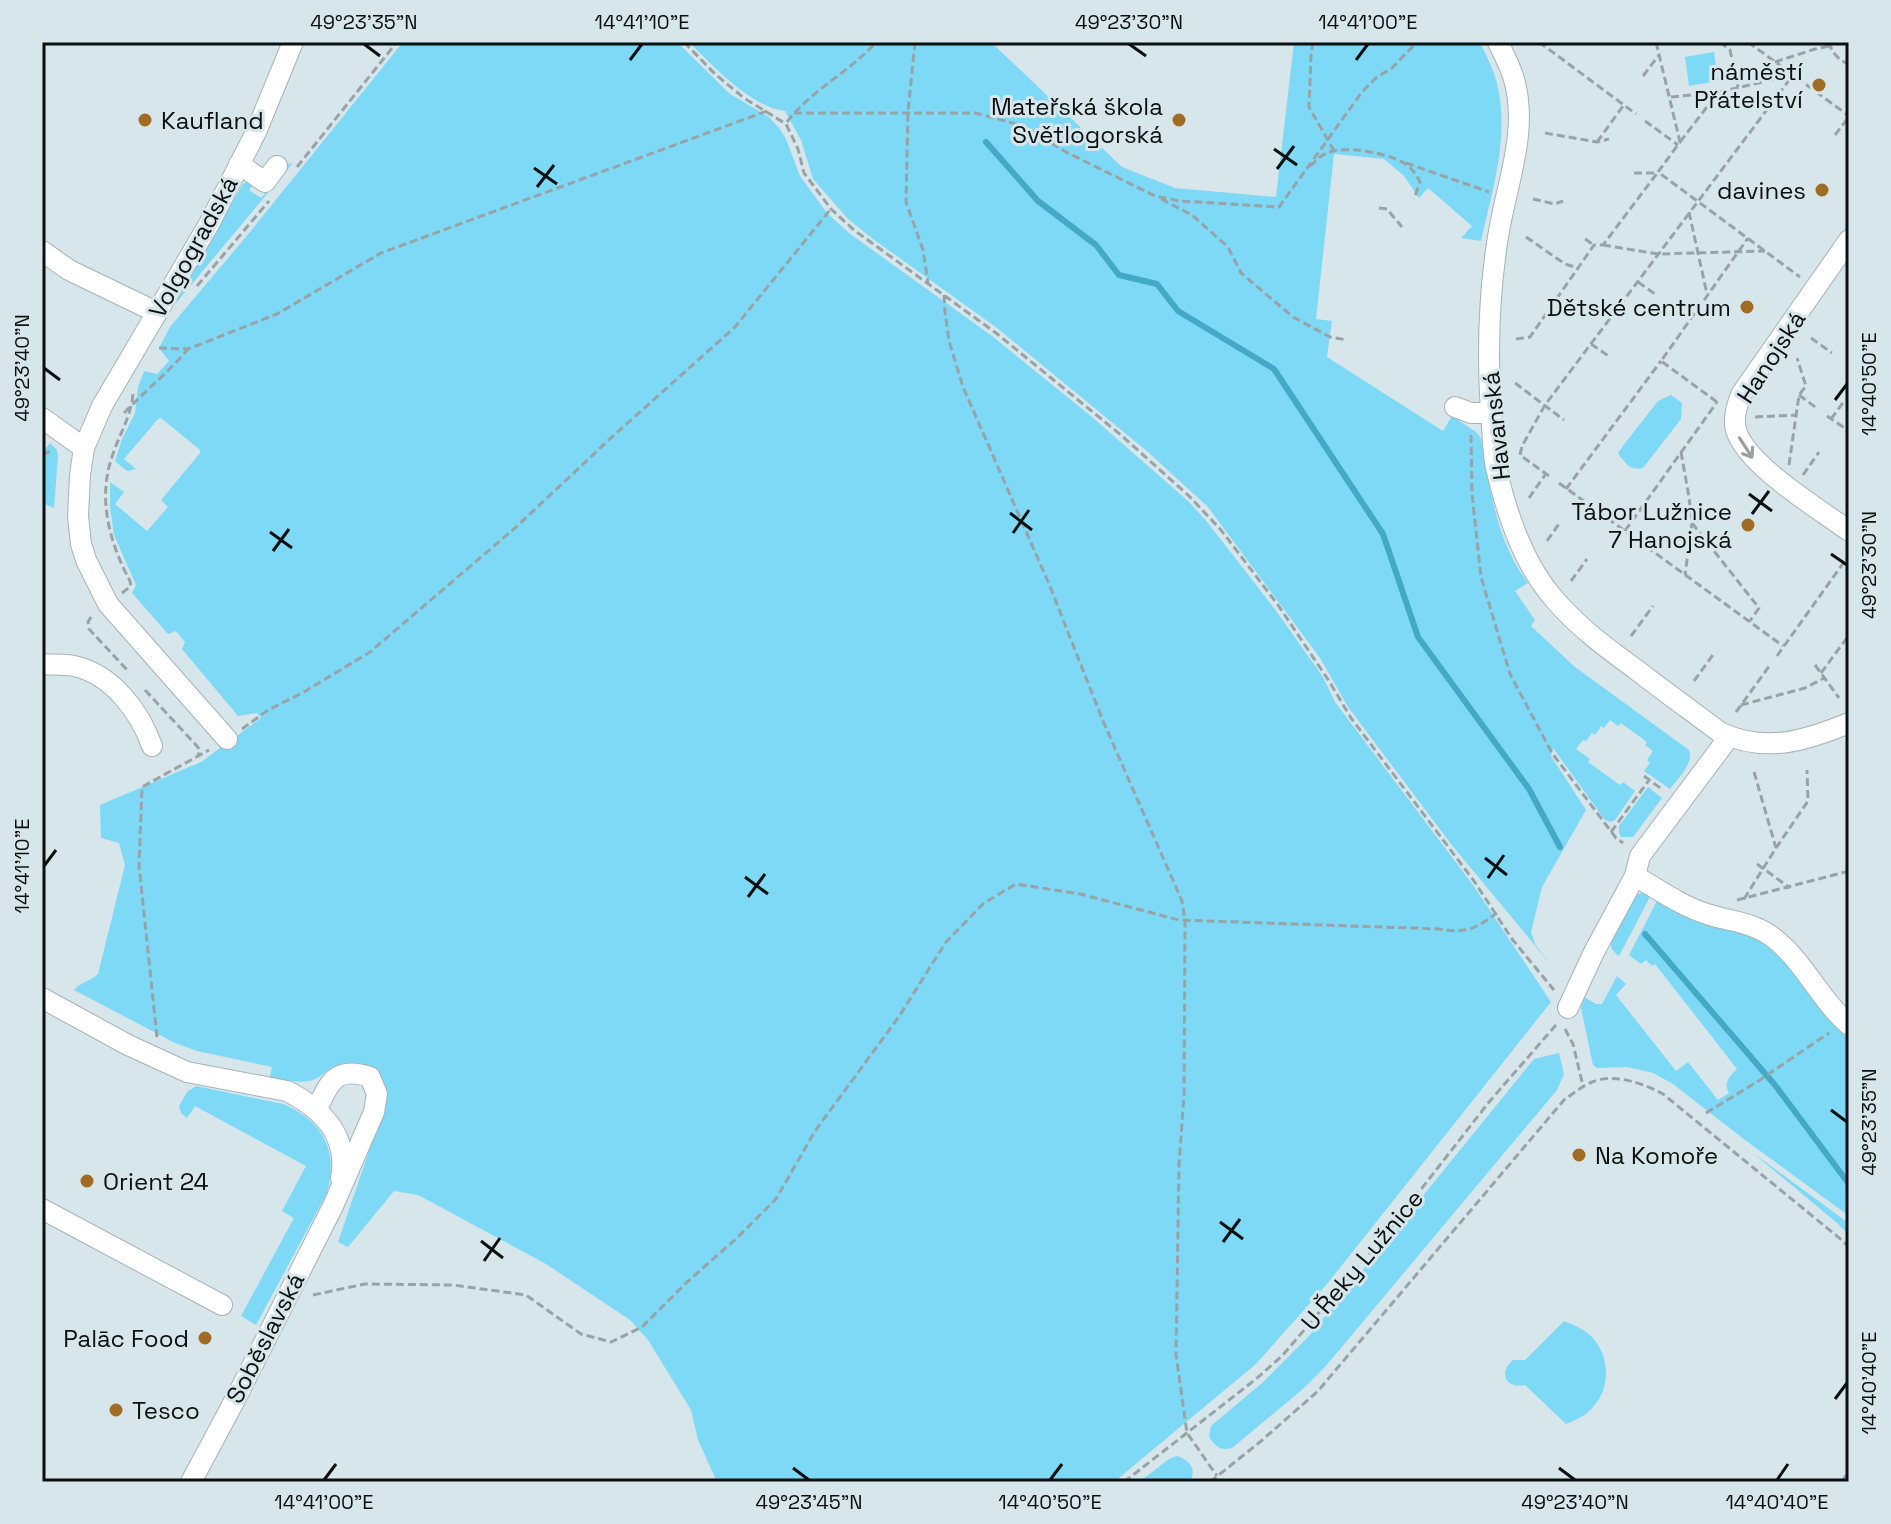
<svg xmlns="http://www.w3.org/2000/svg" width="1891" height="1524" viewBox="0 0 1891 1524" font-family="'Space Grotesk',sans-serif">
	<rect width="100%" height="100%" fill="#d7e6eb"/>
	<path fill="#7ed9f6" d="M 403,42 L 677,42 L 730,94 L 769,117 L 780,129 L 786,139 L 800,176 L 827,213 L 849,233 L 992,336 L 1092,417 L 1188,501 L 1208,523 L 1274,608 L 1323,677 L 1335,702 L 1473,885 L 1551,1002 L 1327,1284 L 1256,1364 L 1114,1482 L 717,1482 L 698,1440 L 691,1410 L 648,1340 L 630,1320 L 546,1264 L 418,1195 L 394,1191 L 348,1247 L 338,1242 L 368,1154 L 385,1088 L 378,1074 C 362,1067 347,1058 330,1069 C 322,1074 318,1080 308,1081 C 296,1083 282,1079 270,1077 L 272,1067 L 197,1051 L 175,1043 L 74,990 C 80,983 90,981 98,974 L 125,865 L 119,843 L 101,838 L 100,805 L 201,762 L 261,718 L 257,713 L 238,716 L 182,649 L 185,642 L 176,631 L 168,634 L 132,593 L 136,585 L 114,535 L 110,507 L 110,482 L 124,492 L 115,504 L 147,531 L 168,507 L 161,500 L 200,453 L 200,450 L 161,418 L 158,419 L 124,459 L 136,469 L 127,471 L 115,461 L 122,439 L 135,413 L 138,387 L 144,371 L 157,374 L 169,361 L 159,348 L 170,327 L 250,232 Z
		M 689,42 L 991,42 L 1122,167 L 1175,188 L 1276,197 L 1294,42 L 1480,42 C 1487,57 1495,72 1498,88 C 1509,140 1492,191 1481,241 L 1461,238 L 1472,226 L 1428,188 L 1419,198 L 1404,176 L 1384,159 L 1334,154 L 1316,319 L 1332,321 L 1327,357 L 1443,431 L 1452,416 L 1476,432 L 1481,438 C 1490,488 1496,541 1528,583 L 1515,591 L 1535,620 L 1531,626 L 1575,667 L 1689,750 C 1694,764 1678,778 1670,789 L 1644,771 L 1650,763 L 1647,760 L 1653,751 L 1645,745 L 1647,742 L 1621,723 L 1618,726 L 1610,720 L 1604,728 L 1601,726 L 1595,735 L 1592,733 L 1586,741 L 1583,740 L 1576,749 L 1590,759 L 1588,762 L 1620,785 L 1623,782 L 1635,791 L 1615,820 L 1611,822 L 1605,820 L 1553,748 L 1551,756 L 1586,810 L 1542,887 L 1531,932 L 1535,944 L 1552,966 L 1451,844 L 1348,707 L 1320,658 L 1208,507 L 1148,452 L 997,328 L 873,239 L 848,219 L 813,179 L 801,140 L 785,111 C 751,107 713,66 689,42 Z
		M 1714,52 L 1718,81 L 1689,86 L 1685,57 Z
		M 290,163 L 292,164 L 166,315 L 243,184 L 246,182 L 253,184 L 249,190 L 261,198 Z
		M 1671,395 L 1682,403 L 1681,419 L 1643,468 C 1630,471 1625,463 1618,453 L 1622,447 L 1658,401 Z
		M 50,443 L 57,450 L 58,456 L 54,508 L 42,503 L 42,449 L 44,450 Z
		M 1648,787 L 1662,798 L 1633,837 L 1621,837 L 1619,833 L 1619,826 Z
		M 1641,893 L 1651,895 L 1619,956 C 1612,951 1610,947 1610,939 L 1635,895 Z
		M 1658,899 L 1761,940 C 1794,966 1815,1007 1849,1036 L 1849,1216 L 1745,1140 L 1673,1084 L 1653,1073 L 1627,1067 L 1597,1068 L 1593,1065 L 1581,1008 L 1584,997 L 1596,1004 L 1602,1004 L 1617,976 L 1626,984 L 1616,995 L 1676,1071 L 1688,1062 L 1718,1100 L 1729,1093 C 1723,1082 1730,1076 1737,1069 L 1655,964 L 1652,966 L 1646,960 L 1641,964 L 1629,955 Z
		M 1559,1053 L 1564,1074 L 1557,1090 L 1325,1367 L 1303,1389 L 1232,1448 C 1220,1451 1216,1447 1209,1437 L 1211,1426 L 1262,1383 L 1309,1336 L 1534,1059 Z
		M 196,1086 L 283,1104 C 323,1121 339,1151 327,1193 L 256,1325 L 241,1316 L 294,1218 L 282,1211 L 306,1166 L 195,1106 L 187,1118 L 181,1113 L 179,1106 L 187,1092 Z
		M 1753,1153 L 1843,1219 L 1849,1224 L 1849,1235 L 1837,1223 Z
		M 1564,1321 C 1574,1325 1584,1329 1592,1337 C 1610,1356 1611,1388 1593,1407 C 1586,1416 1575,1420 1566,1424 L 1525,1385 C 1506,1389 1498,1373 1513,1360 L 1525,1360 Z
		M 1177,1456 C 1190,1460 1198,1470 1189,1482 L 1139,1482 L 1169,1459 Z"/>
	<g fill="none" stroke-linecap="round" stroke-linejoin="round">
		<path stroke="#44a9c6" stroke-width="6" d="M 986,142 L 1038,201 L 1096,245 L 1119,275 L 1157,284 L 1178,311 L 1274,369 L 1383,534 L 1418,637 L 1529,789 L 1560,847
			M 1645,934 L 1775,1085 L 1849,1184"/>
		<defs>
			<path id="minor" d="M 1498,42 C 1503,53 1509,64 1513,76 C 1530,130 1506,184 1498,237 C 1488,299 1487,363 1492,425 C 1493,439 1493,454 1496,468 C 1507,514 1523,564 1555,600 C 1579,628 1608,649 1638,671 C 1665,692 1693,712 1721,733 C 1767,753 1805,741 1849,723
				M 239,164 L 265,182 L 277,166
				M 1849,240 L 1742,393 C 1737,404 1733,418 1736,430 C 1746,465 1819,509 1849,531
				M 42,251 L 69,270 L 156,312
				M 1455,407 L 1471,413 L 1491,413
				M 42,418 L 84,448
				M 42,664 C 52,665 64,664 74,666 C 112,674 140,712 152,746
				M 227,739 L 108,604 L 86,560 L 81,544 L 78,516 L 80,475 L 84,448 L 102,406 L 209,224 L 256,132 L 293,42
				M 1635,876 C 1658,889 1681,906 1707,914 C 1728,921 1752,922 1771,936 C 1803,959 1819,999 1849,1025
				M 42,998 L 128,1045 L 187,1072 L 287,1091 C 322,1109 349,1135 341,1178
				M 1568,1008 L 1594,952 L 1635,876 L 1640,856 L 1729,737
				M 42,1209 L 222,1305
				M 191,1482 L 237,1396 L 333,1206 L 374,1112 L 377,1094 L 370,1077 C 337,1066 330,1080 317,1109"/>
		</defs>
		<use href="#minor" stroke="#a5b3b8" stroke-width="22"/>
		<path stroke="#97a3a7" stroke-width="3" stroke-dasharray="8 4" stroke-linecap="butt" d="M 684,42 L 715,74 L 744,98 L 786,124 L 798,149 L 804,173 L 831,209 L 854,230 L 996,333 L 1121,435 L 1189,496 L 1221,530 L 1278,605 L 1329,681 L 1351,718 L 1474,881 L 1512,939 L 1554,990
			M 915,42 L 908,112 L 906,202 L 923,250 L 928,283
			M 1313,42 L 1311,55 L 1309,107 L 1334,151
			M 1539,42 L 1636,114
			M 1656,42 L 1680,142 L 1658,172 L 1800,277
			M 1720,42 L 1730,50 L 1738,87
			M 1748,42 L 1849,116
			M 1829,42 C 1832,53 1838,60 1849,64
			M 1775,62 L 1815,49 L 1830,46
			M 1643,76 L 1659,55
			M 1671,97 L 1719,92 L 1793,75
			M 794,113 L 975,113 L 1013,123 L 1030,130 L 1066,152 L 1155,196 L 1180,201 L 1279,207 L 1362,92 L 1377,77 L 1392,68 L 1417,42
			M 1645,121 L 1678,145
			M 787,122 C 811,90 850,72 876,42
			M 1545,133 L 1597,142 L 1609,139
			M 1835,135 L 1849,117
			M 1597,142 L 1623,106
			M 1680,142 L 1717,94
			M 1406,163 L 1489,192
			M 1310,166 C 1315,162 1320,156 1325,154 C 1343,144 1387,153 1404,163 C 1412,168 1416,174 1420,182 L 1414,199
			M 297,167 L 397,42
			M 1634,173 L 1657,173
			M 1161,199 L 1192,215 L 1228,247 L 1241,273 L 1293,317 L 1330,337 L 1347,340
			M 1533,199 L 1555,204 L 1563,201
			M 1379,208 L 1387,209 L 1402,227
			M 1689,212 L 1707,294
			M 1526,237 L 1565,264 L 1578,268
			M 1585,239 L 1594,245
			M 1603,245 L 1658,254 L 1765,251
			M 1638,282 L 1655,294
			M 197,286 L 269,201
			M 944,295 L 945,312 L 949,341 L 963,387 L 1049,584 L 1103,721 L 1182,901 L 1185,920 L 1184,1095 L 1179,1165 L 1176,1355 L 1187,1433 L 1217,1476
			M 1811,338 L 1832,353
			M 1516,339 L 1530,337 L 1594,245 L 1603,245 L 1658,172
			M 1591,344 L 1610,357
			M 159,348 L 188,349 L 277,314 L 381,253 L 767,111
			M 1515,383 L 1564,420
			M 1799,395 L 1818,409
			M 1717,402 L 1661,361 L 1748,238
			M 124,413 C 145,391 169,372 188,349
			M 1827,416 L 1846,429 L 1849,428
			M 1755,417 L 1797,415
			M 1831,419 L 1842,404 L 1849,399
			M 1471,435 L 1472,494 L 1481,577 L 1510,674 L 1552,753 L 1616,838 L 1623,843
			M 1681,452 L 1689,497 L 1692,523 L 1685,575
			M 42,454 L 52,451
			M 1789,465 L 1799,395 L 1806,386 L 1797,358
			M 1803,475 L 1819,452
			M 1549,476 L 1520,455 L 1522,446 L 1545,405 L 1793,75
			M 1559,483 L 1783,646
			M 1566,489 L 1661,361
			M 1529,498 L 1545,475
			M 1692,523 L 1759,608 L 1750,621
			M 1625,531 L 1717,402
			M 1547,541 L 1559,524
			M 1571,581 L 1587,559
			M 122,593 L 131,586 L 130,581 C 109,542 97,497 113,454 C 120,433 131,416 133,394
			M 91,617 L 88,622 L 89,629 L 129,672
			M 1631,636 L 1653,606
			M 1777,656 L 1849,555
			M 1815,665 L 1839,698
			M 1821,673 L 1849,635
			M 1694,681 L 1715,652
			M 145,690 L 196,745 L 200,750 L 198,756
			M 1741,705 L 1805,688 L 1824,678
			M 1736,712 L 1770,665
			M 242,729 L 268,710 L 304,692 L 370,652 L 515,528 L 612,437 L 735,327 L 830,210
			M 1754,772 L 1776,848
			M 1644,776 L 1663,790
			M 1611,832 L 1649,780
			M 1757,864 L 1790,888
			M 1744,899 L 1776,848 L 1808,801 L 1807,770
			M 1737,900 L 1849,871
			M 1565,1029 L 1573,1044 L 1583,1086
			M 157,1037 L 139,866 L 142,787 L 209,750
			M 1706,1113 L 1760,1080 L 1829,1033
			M 313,1295 L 365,1284 L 453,1285 L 526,1295 L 581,1334 L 611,1342 L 642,1327 L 687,1282 L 737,1238 L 776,1199 L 815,1131 L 898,1018 L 946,942 L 984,903 L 1016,884 L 1080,894 L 1179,920 L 1439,929 C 1468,933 1473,930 1497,913
			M 1124,1482 L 1256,1379 L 1282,1356 L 1387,1233 L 1489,1102 L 1556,1025
			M 1210,1482 L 1260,1442 L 1318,1391 L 1564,1100 C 1573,1094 1582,1086 1592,1082 C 1615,1073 1642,1083 1663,1094 L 1843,1241 L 1849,1248
			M 1842,1482 L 1849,1470"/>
		<use href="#minor" stroke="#fff" stroke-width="20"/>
	</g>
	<defs><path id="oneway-shaft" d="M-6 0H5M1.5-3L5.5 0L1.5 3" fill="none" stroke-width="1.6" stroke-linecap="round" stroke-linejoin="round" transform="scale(2)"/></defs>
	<use stroke="#9d9f9f" href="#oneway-shaft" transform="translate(1746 448) rotate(57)"/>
	<path fill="none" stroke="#0a0f10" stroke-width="3" d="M 364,44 L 380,56M 1129,44 L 1146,56M 630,60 L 642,44M 1356,60 L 1368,44M 1274,149 L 1297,165M 534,168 L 557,184M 1277,169 L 1294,146M 537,187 L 554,165M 44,368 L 60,380M 1835,400 L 1847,384M 1749,494 L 1772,511M 1010,513 L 1032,530M 1752,514 L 1769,491M 270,532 L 292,548M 1013,533 L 1029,510M 273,551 L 289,529M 1831,554 L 1847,565M 1485,858 L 1507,875M 44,866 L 56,850M 745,877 L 768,894M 1488,878 L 1504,855M 748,897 L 765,874M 1831,1110 L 1847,1122M 1220,1222 L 1243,1239M 481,1241 L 503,1258M 1223,1242 L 1240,1219M 484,1261 L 500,1238M 1835,1399 L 1847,1383M 793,1468 L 809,1480M 1559,1468 L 1575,1480M 324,1480 L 336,1464M 1050,1480 L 1062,1464M 1777,1480 L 1788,1464"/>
	<g fill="#a06c24" stroke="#d7e6eb" stroke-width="3">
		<circle cx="1819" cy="85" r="8"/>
		<circle cx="145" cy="120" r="8"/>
		<circle cx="1179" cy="120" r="8"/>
		<circle cx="1822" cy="190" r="8"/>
		<circle cx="1747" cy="307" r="8"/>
		<circle cx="1748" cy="525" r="8"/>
		<circle cx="1579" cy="1155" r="8"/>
		<circle cx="87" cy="1181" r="8"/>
		<circle cx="205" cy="1338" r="8"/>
		<circle cx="116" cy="1410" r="8"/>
	</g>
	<g text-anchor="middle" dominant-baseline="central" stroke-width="6" stroke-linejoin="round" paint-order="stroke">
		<g font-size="24" fill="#0a0f10" stroke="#d7e6eb" text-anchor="end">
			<text x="1803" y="71">náměstí<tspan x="1803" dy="28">Přátelství</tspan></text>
			<text x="1163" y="106">Mateřská škola<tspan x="1163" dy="28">Světlogorská</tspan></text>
			<text x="161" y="120" text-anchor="start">Kaufland</text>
			<text x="1806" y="190">davines</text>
			<text x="1731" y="307">Dětské centrum</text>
			<text x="1732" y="511">Tábor Lužnice<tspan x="1732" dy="28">7 Hanojská</tspan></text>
			<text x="1595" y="1155" text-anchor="start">Na Komoře</text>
			<text x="103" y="1181" text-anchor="start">Orient 24</text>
			<text x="189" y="1338">Palāc Food</text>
			<text x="132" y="1410" text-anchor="start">Tesco</text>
		</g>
		<g font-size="24" fill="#0a0f10" stroke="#d7e6eb">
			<text transform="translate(193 247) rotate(-61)">Volgogradská</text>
			<text transform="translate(1771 357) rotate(-57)">Hanojská</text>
			<text transform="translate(1496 426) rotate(-96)">Havanská</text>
			<text transform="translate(1362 1260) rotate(-50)">U Řeky Lužnice</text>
			<text transform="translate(265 1338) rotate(-63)">Soběslavská</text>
		</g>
	</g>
	<rect width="1891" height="1524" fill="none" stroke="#d7e6eb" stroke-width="88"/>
	<rect x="44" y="44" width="1803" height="1436" fill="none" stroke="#0a0f10" stroke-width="3"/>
	<g font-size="20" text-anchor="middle" fill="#0a0f10">
		<text x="364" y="29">49°23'35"N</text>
		<text x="642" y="29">14°41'10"E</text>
		<text x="1129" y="29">49°23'30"N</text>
		<text x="1368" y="29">14°41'00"E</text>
		<text transform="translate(22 368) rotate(-90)" y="7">49°23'40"N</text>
		<text transform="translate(1869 384) rotate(-90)" y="7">14°40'50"E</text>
		<text transform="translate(1869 565) rotate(-90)" y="7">49°23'30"N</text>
		<text transform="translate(22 866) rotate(-90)" y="7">14°41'10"E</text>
		<text transform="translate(1869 1122) rotate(-90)" y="7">49°23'35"N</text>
		<text transform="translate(1869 1383) rotate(-90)" y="7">14°40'40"E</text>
		<text x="324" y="1509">14°41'00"E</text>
		<text x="809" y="1509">49°23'45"N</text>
		<text x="1050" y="1509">14°40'50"E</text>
		<text x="1575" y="1509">49°23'40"N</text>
		<text x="1777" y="1509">14°40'40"E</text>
	</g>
</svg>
